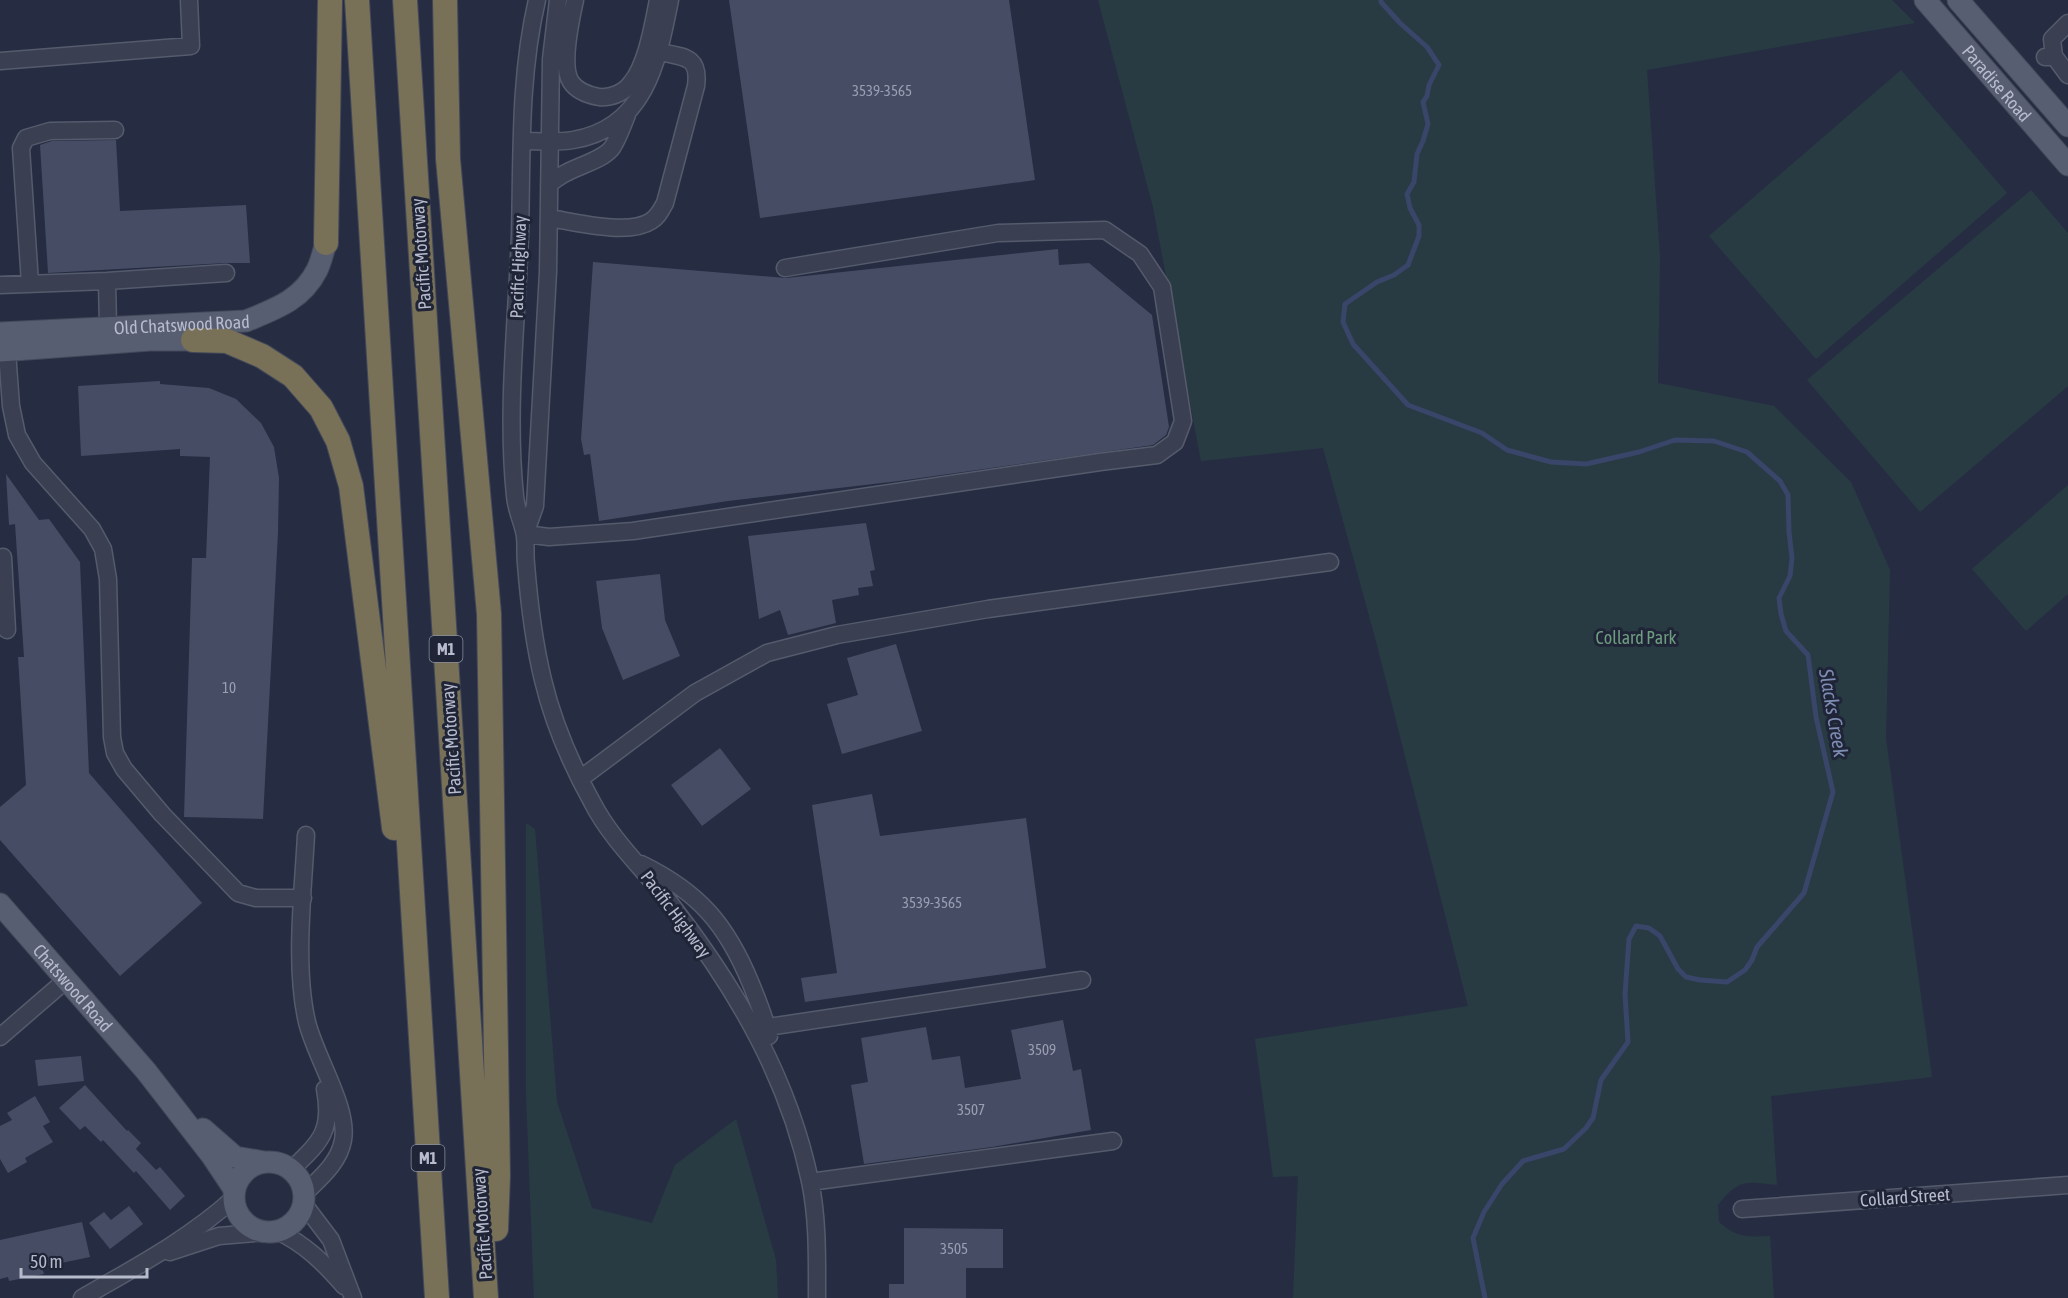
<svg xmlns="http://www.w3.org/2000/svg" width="2068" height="1298" viewBox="0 0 2068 1298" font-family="'Asap Condensed',sans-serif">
	<rect width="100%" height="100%" fill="#262d42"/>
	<path fill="#283b43" d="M 1098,0 L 1892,0 L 1915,23 L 1647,70 L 1660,257 L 1658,383 L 1774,406 L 1851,482 L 1890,570 L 1886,738 L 1932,1077 L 1771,1096 L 1777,1185 C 1745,1182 1740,1178 1718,1205 L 1719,1222 C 1737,1238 1747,1237 1770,1236 L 1774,1298 L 1293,1298 L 1298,1176 L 1273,1177 L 1255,1039 L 1468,1006 L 1376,641 L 1323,448 L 1201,461 L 1153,207 Z
		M 1901,70 L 2007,193 L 1816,359 L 1709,236 Z
		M 2031,190 L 2068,233 L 2068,386 L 1920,512 L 1807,380 Z
		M 2068,485 L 2068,594 L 2026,631 L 1972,569 Z
		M 526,823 L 535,829 L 557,1102 L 592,1208 L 652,1223 L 675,1165 L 736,1119 L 776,1260 L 778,1298 L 534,1298 L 526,1095 Z"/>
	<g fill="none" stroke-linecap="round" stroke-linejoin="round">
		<path stroke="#394569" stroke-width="5" d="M 1381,0 L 1381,2 L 1400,23 L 1427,47 L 1439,65 L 1429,85 L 1427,96 L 1423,102 L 1428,124 L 1423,141 L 1417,154 L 1414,182 L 1407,194 L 1410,208 L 1419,225 L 1419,236 L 1408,265 L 1394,275 L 1377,282 L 1345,304 L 1343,322 L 1353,344 L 1408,405 L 1482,433 L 1507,450 L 1551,462 L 1586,464 L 1639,452 L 1675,440 L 1714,441 L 1747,452 L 1780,481 L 1788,495 L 1789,532 L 1792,558 L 1790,576 L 1779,598 L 1781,614 L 1786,631 L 1808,655 L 1816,717 L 1833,792 L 1804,893 L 1757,947 L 1752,960 L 1745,970 L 1727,982 L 1700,980 L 1686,977 L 1678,969 L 1660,936 L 1649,928 L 1636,926 L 1629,939 L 1625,994 L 1628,1042 L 1601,1080 L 1593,1118 L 1586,1128 L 1564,1149 L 1523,1161 L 1502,1184 L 1484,1212 L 1473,1238 L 1485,1298"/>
	</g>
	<path fill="#454c64" d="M 729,0 L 1009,0 L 1035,180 L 760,218 Z
		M 116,140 L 120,211 L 246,205 L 250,263 L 225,263 L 48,273 L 40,145 L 52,141 Z
		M 1058,249 L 1059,265 L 1089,263 L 1152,315 L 1169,427 L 1166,435 L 1153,445 L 899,481 L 728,501 L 599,521 L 590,454 L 584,455 L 581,439 L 593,262 L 786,278 Z
		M 160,381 L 160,384 L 209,388 L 236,399 L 261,423 L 274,447 L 279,478 L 278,532 L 263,819 L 184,817 L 192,558 L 206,558 L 210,457 L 180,456 L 180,449 L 81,456 L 78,386 Z
		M 6,474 L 39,520 L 49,519 L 80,562 L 89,773 L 202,903 L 120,976 L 0,840 L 0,807 L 26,785 L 18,657 L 24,657 L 15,524 L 9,525 Z
		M 866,523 L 875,570 L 870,571 L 873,586 L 858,588 L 859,595 L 832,600 L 836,623 L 788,635 L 780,610 L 759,619 L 748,536 Z
		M 660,574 L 665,620 L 680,656 L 623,680 L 602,628 L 596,581 Z
		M 896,644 L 922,731 L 842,754 L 827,704 L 858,695 L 847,658 Z
		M 720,748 L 751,789 L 702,826 L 671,785 Z
		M 872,794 L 880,836 L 1026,818 L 1046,968 L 805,1002 L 801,978 L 837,973 L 812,805 Z
		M 1063,1020 L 1073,1071 L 1081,1069 L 1091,1130 L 992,1147 L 864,1164 L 851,1085 L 868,1082 L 861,1038 L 926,1027 L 932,1060 L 960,1056 L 965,1088 L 1021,1079 L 1011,1030 Z
		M 81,1056 L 84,1081 L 38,1086 L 35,1060 Z
		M 85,1085 L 127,1131 L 128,1130 L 141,1143 L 136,1149 L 156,1170 L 160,1167 L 185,1196 L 170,1210 L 136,1171 L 134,1173 L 103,1140 L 101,1142 L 85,1126 L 80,1130 L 59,1108 Z
		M 35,1096 L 50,1122 L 43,1126 L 53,1142 L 25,1158 L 27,1162 L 8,1173 L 0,1159 L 0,1126 L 12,1120 L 7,1113 Z
		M 129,1206 L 143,1224 L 110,1249 L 89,1223 L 104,1212 L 111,1220 Z
		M 82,1222 L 90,1257 L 42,1267 L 44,1274 L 9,1281 L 8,1277 L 0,1279 L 0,1240 Z
		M 904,1228 L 1003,1229 L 1003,1268 L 966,1268 L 966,1298 L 889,1298 L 889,1284 L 904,1284 Z"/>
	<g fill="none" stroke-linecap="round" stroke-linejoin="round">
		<defs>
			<path id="minor" d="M 537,0 C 519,77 522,156 520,234 C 517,321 506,409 515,496 C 516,510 523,523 525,536 C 526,546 525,555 526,564 C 529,602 534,643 543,680 C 553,722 571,764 592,802 C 613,843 649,874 676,911 C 738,992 789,1080 810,1181 C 818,1219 817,1259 817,1298
				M 575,0 C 571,19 560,65 571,82 C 577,91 588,95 599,97 C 611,98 624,93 631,83 C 647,64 653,24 658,0
				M 2054,56 L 2052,39 L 2068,23
				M 2045,57 L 2054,56 L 2068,75
				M 0,61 L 191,46 L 189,0
				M 522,141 C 538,141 556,143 573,140 C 646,128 658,60 670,0
				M 549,185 C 566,167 598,164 611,149 C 617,142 623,124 627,115
				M 549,218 C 575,222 629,236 651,221 C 658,217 661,210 665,203 L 696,86 C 700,56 684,57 660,52
				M 107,281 L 108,328
				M 30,283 L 21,148 L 26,138 L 50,131 L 115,130
				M 0,285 L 107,281 L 226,273
				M 7,351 L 11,406 L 17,435 L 33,463 L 92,529 L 103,549 L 108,579 L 112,737 L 115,753 L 124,769 L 162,814 L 238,893 L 256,898 L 303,898
				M 525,534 L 549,537 L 633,531 L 1100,462 L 1157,455 L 1175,442 L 1183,421 L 1162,287 L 1140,254 L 1105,230 L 998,233 L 785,268
				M 525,534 L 535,506 L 548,272 L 551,59 L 558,0
				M 3,557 L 7,630
				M 580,779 L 695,693 L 767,653 L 837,635 L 988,609 L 1330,562
				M 641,864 C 699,892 727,925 751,984 C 758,1001 765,1018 769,1036
				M 755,1029 L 1082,980
				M 0,1037 L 66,980
				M 291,1170 C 320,1142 333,1132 325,1089
				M 810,1182 L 1113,1141
				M 304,1194 C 320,1178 339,1163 343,1140 C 349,1108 315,1056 307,1022 C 294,967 303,892 306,835
				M 303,1203 L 331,1240 L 353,1298
				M 1742,1209 L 2068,1185
				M 277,1231 C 305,1244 324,1263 344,1286
				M 170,1252 L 219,1236 L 266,1232
				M 82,1298 C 134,1268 189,1239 234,1198"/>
			<g id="major">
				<path id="s1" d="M 1925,0 L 2068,165"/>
				<path d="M 1958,0 L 2068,126"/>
				<path id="s2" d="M 0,333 L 246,321 C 275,309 302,300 317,270 C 321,262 323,252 326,243"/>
				<path d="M 0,351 L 150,340 L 193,340"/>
				<path id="s3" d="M 0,904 L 146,1071 L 212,1156 L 234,1189"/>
				<path d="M 203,1129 L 235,1157 L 264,1162"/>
				<circle cx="269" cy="1197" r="35"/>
			</g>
			<path id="highway" d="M 357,0 L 437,1298
				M 405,0 L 486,1298
				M 445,0 L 448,159 L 489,614 L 498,1176 L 496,1229
				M 326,243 L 330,0
				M 193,340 L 227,341 L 262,356 L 293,376 L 321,408 L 338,441 L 351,486 L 394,828"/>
		</defs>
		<use href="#minor" stroke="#555b6c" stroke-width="19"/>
		<use href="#major" stroke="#44495b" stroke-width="23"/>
		<use href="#highway" stroke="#424859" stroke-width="26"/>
		<use href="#minor" stroke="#3a4051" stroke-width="16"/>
		<use href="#major" stroke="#585e71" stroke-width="21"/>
		<use href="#highway" stroke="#787057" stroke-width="24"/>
	</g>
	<g text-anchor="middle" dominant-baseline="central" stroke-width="6" stroke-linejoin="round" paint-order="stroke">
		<g font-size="15" fill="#9a9fb2">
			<text x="882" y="90">3539-3565</text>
			<text x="229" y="687">10</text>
			<text x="932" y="902">3539-3565</text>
			<text x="1042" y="1049">3509</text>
			<text x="971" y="1109">3507</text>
			<text x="954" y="1248">3505</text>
		</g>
		<g fill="#1f2537" stroke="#898e9f" stroke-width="1.5">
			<rect x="429.5" y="636" width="33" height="26" rx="4.5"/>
			<rect x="411.5" y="1145" width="33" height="26" rx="4.5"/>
		</g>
		<g font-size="16" font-weight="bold" fill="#b7bbcc">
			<text x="446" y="649">M1</text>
			<text x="428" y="1158">M1</text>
		</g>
		<g font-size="18" fill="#b7bbcc" stroke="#1f2537">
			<text stroke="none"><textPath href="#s1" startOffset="110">Paradise Road</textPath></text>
			<text transform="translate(421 254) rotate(-94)">Pacific Motorway</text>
			<text transform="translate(518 267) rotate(-88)">Pacific Highway</text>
			<text stroke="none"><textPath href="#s2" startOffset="182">Old Chatswood Road</textPath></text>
			<text transform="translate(451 739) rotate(-94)">Pacific Motorway</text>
			<text transform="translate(676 914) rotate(53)">Pacific Highway</text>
			<text stroke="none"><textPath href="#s3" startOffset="111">Chatswood Road</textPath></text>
			<text transform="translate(1905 1197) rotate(-4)">Collard Street</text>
			<text transform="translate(482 1224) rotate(-94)">Pacific Motorway</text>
		</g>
		<g font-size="18" fill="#6e9d80" stroke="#1f2537">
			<text x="1636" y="637">Collard Park</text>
		</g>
		<g font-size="20" font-style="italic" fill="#7e8cb3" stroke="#1f2537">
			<text transform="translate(1834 713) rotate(80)">Slacks Creek</text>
		</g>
	</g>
	<path d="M21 1268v9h126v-9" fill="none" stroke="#b7bbcc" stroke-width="3"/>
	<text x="30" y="1268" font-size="18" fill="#b7bbcc" stroke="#1f2537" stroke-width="4.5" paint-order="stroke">50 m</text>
</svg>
